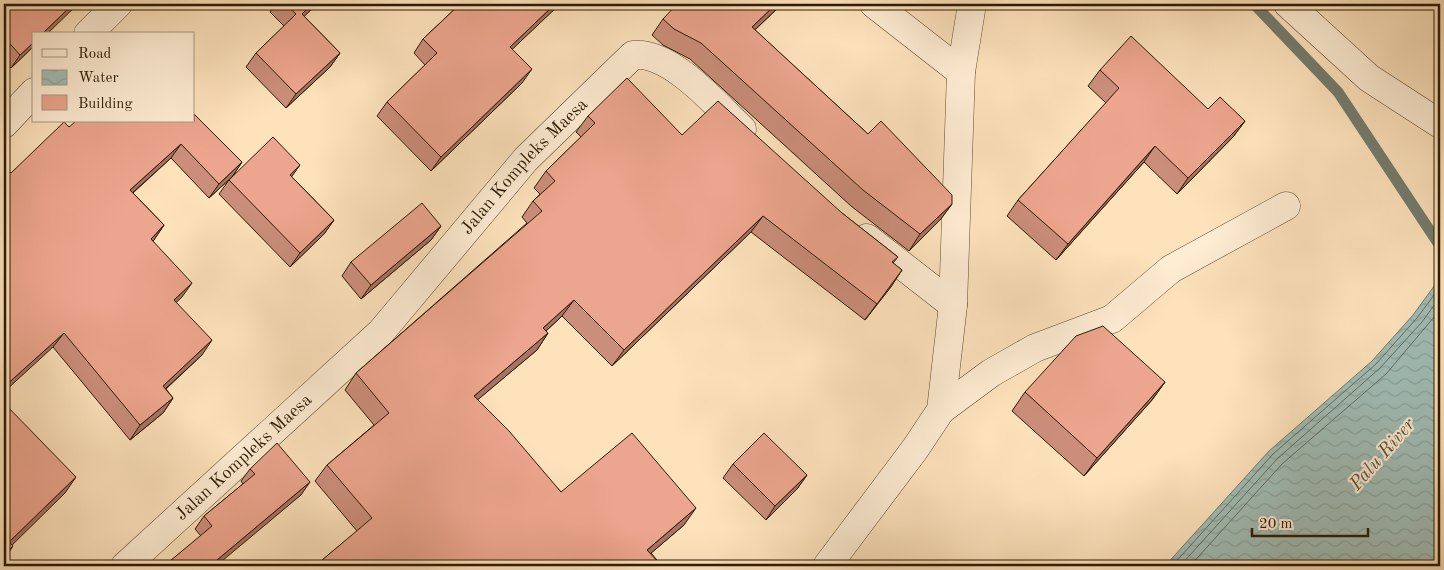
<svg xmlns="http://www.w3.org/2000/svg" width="1444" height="570" viewBox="0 0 1444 570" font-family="'Old Standard TT',serif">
	<defs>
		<pattern id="water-waves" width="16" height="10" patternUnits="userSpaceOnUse" patternTransform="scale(1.25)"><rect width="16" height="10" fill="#a0bdb6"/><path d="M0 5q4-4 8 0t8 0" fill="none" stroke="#8aa29b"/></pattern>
	</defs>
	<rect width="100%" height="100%" fill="#fde2bc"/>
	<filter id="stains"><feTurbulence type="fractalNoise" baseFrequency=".004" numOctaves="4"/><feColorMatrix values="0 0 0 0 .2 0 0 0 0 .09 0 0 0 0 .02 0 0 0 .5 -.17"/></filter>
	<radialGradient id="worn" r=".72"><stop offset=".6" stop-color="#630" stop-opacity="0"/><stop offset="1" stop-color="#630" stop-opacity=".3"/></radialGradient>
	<path fill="url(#water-waves)" stroke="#727c6e" d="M 1440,278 L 1440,566 L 1165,566 L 1269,451 L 1372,361 L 1413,315 Z"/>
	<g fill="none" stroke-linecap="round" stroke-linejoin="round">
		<path stroke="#666c5c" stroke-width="1" d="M 1172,566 L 1273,454 L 1376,364 L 1417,318 L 1440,287
			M 1180,566 L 1277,459 L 1380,368 L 1422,322 L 1440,297
			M 1190,566 L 1282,464 L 1386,374 L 1440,310"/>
		<path stroke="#727c6e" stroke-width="11" d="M 1254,4 L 1338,92 L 1440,246"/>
		<defs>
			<g id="minor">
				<path d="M 874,4 L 961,72"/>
				<path d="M 1288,4 L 1369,78 L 1440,124"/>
				<path d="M 88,34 L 118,4"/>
				<path d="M 4,124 L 34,92"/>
				<path d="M 867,238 L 953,305"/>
				<path d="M 941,410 L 991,373 L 1035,348 L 1112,319 L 1171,269 L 1286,206"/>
				<path id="s1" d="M 125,566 L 381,332 L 526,159 L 633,55 C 671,51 716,105 742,129"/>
				<path d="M 827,566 L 915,449 L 941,410 L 953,305 L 961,72 L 972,4"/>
			</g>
		</defs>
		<use href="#minor" stroke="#604d31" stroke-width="29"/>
		<use href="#minor" stroke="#feecd3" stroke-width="28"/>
	</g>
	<path fill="#cb8e7a" stroke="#2c1b03" d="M 4,4 L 34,34 L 34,46 L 11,68 L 4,61 Z
		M 276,4 L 317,4 L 304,16 L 340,53 L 330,67 L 286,108 L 246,67 L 256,53 L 284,26 L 270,12 Z
		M 460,4 L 560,4 L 512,49 L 522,83 L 431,171 L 377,116 L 387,102 L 425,65 L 414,53 L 423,39 Z
		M 782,4 L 755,30 L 868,134 L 952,204 L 940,220 L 909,251 L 851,206 L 690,59 L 663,45 L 652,35 L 663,19 Z
		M 1100,70 L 1208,109 L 1245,121 L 1233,137 L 1177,194 L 1144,162 L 1056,260 L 1007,216 L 1018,200 L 1106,103 L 1088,86 Z
		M 588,116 L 682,135 L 842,213 L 898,257 L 893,263 L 902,270 L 865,320 L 751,232 L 612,366 L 562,316 L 546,331 L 548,333 L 537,350 L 477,400 L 561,492 L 684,525 L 651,553 L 662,566 L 315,566 L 357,531 L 315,481 L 327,465 L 374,425 L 345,390 L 356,373 L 527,223 L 522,217 L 533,201 L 540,194 L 534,188 L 546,171 L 581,137 L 576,132 Z
		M 194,121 L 242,162 L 232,177 L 209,198 L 171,158 L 133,193 L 164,225 L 153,241 L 182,297 L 176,302 L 202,355 L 166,389 L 173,398 L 163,413 L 130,440 L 53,347 L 11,173 L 69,127 Z
		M 292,177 L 334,220 L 324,234 L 290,267 L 219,194 L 229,180 Z
		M 441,226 L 431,240 L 361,299 L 342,276 L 351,262 Z
		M 1165,382 L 1152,400 L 1084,476 L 1012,411 L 1025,392 Z
		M 733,464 L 807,475 L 797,489 L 766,520 L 723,478 Z
		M 250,469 L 301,495 L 164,566 L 201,536 L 195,529 L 204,516 L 243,484 L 241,481 Z"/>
	<path fill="#a57463" stroke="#2c1b03" d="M 73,4 L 78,4 L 47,34 L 42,34 Z
		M 312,4 L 317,4 L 292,28 L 302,14 Z
		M 555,4 L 560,4 L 500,61 L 510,47 Z
		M 776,4 L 782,4 L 740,44 L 752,27 Z
		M 34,42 L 34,46 L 11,68 L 20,55 Z
		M 340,53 L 330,67 L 286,108 L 296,94 Z
		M 532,69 L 522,83 L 431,171 L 441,157 Z
		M 1245,121 L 1233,137 L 1177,194 L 1188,178 Z
		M 181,144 L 171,158 L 120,204 L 130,190 Z
		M 1155,146 L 1144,162 L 1056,260 L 1068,244 Z
		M 242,162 L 232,177 L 209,198 L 219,184 Z
		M 300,165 L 290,179 L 290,175 Z
		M 952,204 L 940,220 L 909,251 L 920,234 Z
		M 763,216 L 751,232 L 612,366 L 624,350 Z
		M 334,220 L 324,234 L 290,267 L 300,253 Z
		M 164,225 L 154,240 L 140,253 L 151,239 Z
		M 441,226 L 431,240 L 361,299 L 371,285 Z
		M 902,270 L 891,287 L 865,320 L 877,304 Z
		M 192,283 L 182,297 L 164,314 L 174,300 Z
		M 574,300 L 562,316 L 532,344 L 543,328 Z
		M 64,333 L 53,347 L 4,392 L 4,387 Z
		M 548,333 L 537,350 L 462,413 L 474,396 Z
		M 212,340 L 202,355 L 153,400 L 163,386 Z
		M 1165,382 L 1152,400 L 1084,476 L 1097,458 Z
		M 173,398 L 163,413 L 130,440 L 140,425 Z
		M 807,475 L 797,489 L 766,520 L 775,506 Z
		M 76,477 L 65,493 L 4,553 L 9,542 Z
		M 310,482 L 301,495 L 216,566 L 217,560 Z
		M 696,508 L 684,525 L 636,566 L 647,550 Z
		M 13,546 L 4,560 L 4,555 Z"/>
	<path fill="#eca58e" stroke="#2c1b03" d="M 4,4 L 73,4 L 42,34 L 34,34 L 34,42 L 20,55 L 4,37 Z
		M 285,4 L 312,4 L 302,14 L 340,53 L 296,94 L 256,53 L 296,14 Z
		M 460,4 L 555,4 L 510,47 L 532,69 L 441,157 L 387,102 L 437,53 L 423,39 Z
		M 677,4 L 776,4 L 752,27 L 868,134 L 881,121 L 952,195 L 952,204 L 920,234 L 863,190 L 701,43 L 674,29 L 663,19 Z
		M 1131,36 L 1208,109 L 1220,97 L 1245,121 L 1188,178 L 1155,146 L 1068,244 L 1018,200 L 1119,88 L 1100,70 Z
		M 627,78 L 682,135 L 718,101 L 842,213 L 898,257 L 892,262 L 902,270 L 877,304 L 763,216 L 624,350 L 574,300 L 543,328 L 548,333 L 474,396 L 509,431 L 561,492 L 632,433 L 696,508 L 647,550 L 662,566 L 315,566 L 372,518 L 327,465 L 389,413 L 356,373 L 542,211 L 533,201 L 555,181 L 546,171 L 595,123 L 588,116 Z
		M 194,114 L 242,162 L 219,184 L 181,144 L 130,190 L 164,225 L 151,239 L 192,283 L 174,300 L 212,340 L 163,386 L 173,398 L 140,425 L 64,333 L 4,387 L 4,166 L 11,173 L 64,122 L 69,127 L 76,121 L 194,121 Z
		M 273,137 L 300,165 L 290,175 L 334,220 L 300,253 L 229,180 Z
		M 422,203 L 441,226 L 371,285 L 351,262 Z
		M 1103,326 L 1165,382 L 1097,458 L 1025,392 L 1076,336 Z
		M 4,403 L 76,477 L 9,542 L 13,546 L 4,555 Z
		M 764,433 L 807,475 L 775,506 L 733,464 Z
		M 277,443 L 310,482 L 217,560 L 222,566 L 164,566 L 212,526 L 204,516 L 255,474 L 250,469 Z"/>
	<g text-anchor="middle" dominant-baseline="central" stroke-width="4.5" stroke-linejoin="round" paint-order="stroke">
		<g font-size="18" fill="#2c1b03" stroke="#feecd3">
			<text stroke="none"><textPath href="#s1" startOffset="566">Jalan Kompleks Maesa</textPath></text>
			<text stroke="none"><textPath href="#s1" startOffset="161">Jalan Kompleks Maesa</textPath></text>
		</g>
		<g font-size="19" font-style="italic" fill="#555442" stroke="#feecd3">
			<text transform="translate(1383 455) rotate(-49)">Palu River</text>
		</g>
	</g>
	<rect width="1444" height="570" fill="none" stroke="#fde2bc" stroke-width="20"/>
	<rect x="5" y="5" width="1434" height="560" fill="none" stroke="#2c1b03" stroke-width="2.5"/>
	<rect x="10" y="10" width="1424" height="550" fill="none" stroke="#2c1b03"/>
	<rect x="32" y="32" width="162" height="90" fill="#feecd3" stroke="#aa9880"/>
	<rect x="42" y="49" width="25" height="8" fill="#feecd3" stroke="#aa9880"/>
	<text x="78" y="58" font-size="15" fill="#2c1b03">Road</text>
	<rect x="42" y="70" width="25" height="15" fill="url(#water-waves)" stroke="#aa9880"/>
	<text x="78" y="82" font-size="15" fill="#2c1b03">Water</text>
	<rect x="42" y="95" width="25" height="15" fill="#eca58e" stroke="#aa9880"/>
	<text x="78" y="108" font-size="15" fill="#2c1b03">Building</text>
	<path d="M1252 528v8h116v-8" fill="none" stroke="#2c1b03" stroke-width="2.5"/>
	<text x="1259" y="528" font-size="15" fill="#2c1b03" stroke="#feecd3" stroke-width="4" paint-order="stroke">20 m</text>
	<rect width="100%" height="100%" filter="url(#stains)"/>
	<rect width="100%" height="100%" fill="url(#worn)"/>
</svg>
